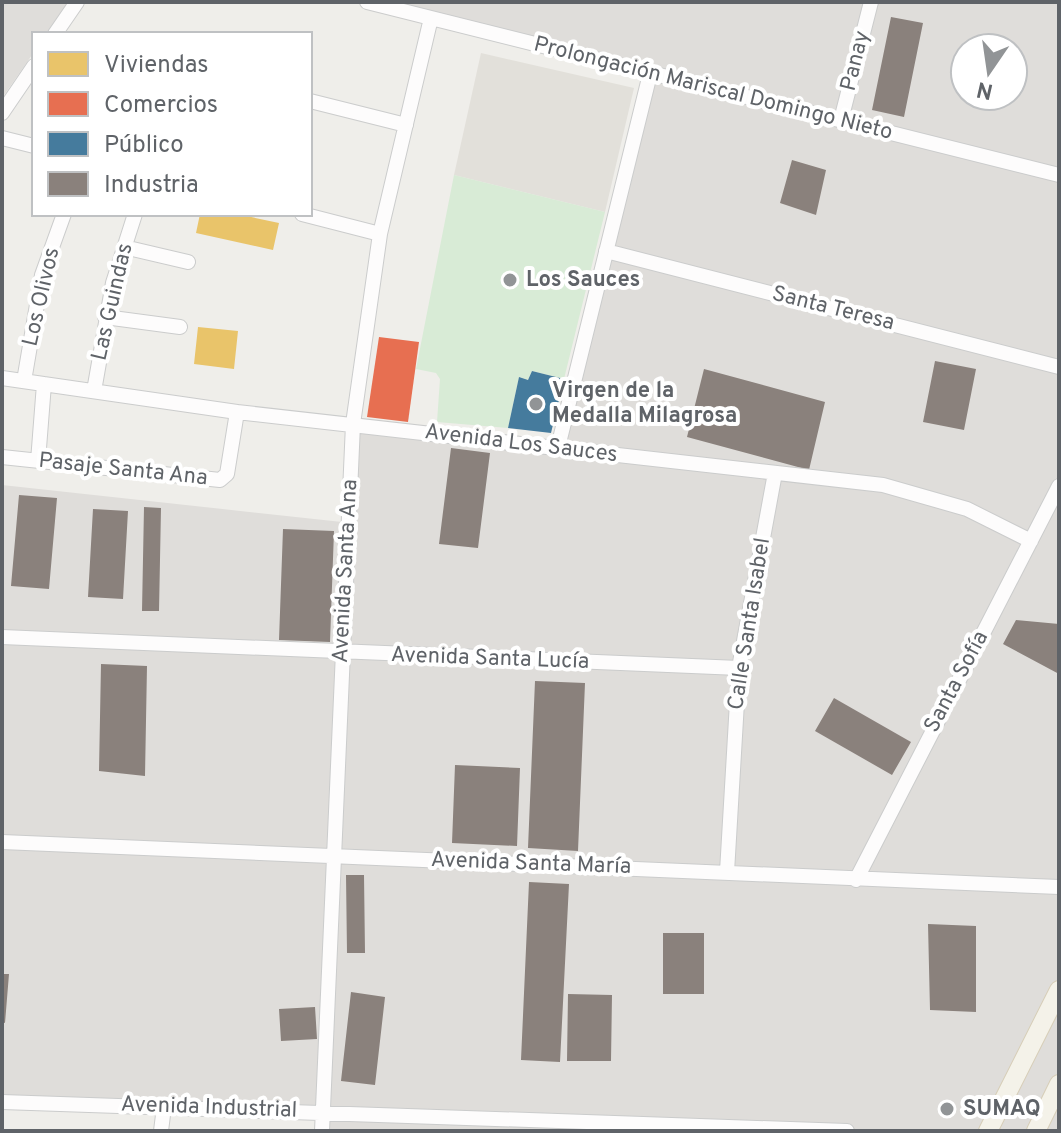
<svg xmlns="http://www.w3.org/2000/svg" width="1061" height="1133" viewBox="0 0 1061 1133" font-family="Overpass,sans-serif">
	<rect width="100%" height="100%" fill="#efeeea"/>
	<path fill="#dfddda" fill-rule="evenodd" d="M 2,2 L 69,2 L 47,34 L 34,34 L 34,52 L 2,98 Z
		M 372,2 L 1059,2 L 1059,1131 L 329,1131 L 330,1106 L 2,1096 L 2,485 L 342,522 L 359,432 L 551,452 L 651,87 L 642,71 ZM 965,48 L 1013,48 L 1013,96 L 965,96 Z"/>
	<path fill="#e2e0da" d="M 481,53 L 634,88 L 605,212 L 454,175 Z"/>
	<path fill="#d8ebd6" d="M 454,175 L 605,212 L 564,379 L 532,371 L 528,380 L 519,377 L 508,428 L 437,422 L 440,379 L 436,373 L 416,369 Z"/>
	<path fill="#e9c46a" d="M 200,214 L 237,214 L 279,223 L 273,250 L 196,233 Z
		M 198,327 L 238,331 L 234,369 L 194,364 Z"/>
	<path fill="#e76f51" d="M 379,337 L 419,342 L 408,422 L 367,417 Z"/>
	<path fill="#457b9d" d="M 532,371 L 564,379 L 551,433 L 508,428 L 519,377 L 528,380 Z"/>
	<path fill="#8a817c" d="M 891,17 L 923,23 L 904,117 L 872,110 Z
		M 792,160 L 826,170 L 816,215 L 780,203 Z
		M 935,361 L 976,369 L 964,430 L 923,422 Z
		M 704,369 L 825,402 L 809,470 L 687,437 Z
		M 451,448 L 490,453 L 478,548 L 439,544 Z
		M 19,495 L 57,498 L 49,589 L 11,586 Z
		M 144,507 L 161,508 L 159,611 L 142,611 Z
		M 93,509 L 128,511 L 123,599 L 88,597 Z
		M 283,529 L 334,531 L 330,642 L 279,640 Z
		M 1016,620 L 1059,624 L 1059,674 L 1003,644 Z
		M 101,664 L 147,666 L 145,776 L 99,771 Z
		M 535,681 L 585,683 L 578,851 L 528,848 Z
		M 834,698 L 911,742 L 892,775 L 815,731 Z
		M 455,765 L 520,768 L 517,846 L 452,843 Z
		M 346,875 L 364,875 L 365,953 L 347,953 Z
		M 529,882 L 569,884 L 560,1062 L 521,1060 Z
		M 928,924 L 976,926 L 976,1012 L 930,1010 Z
		M 663,933 L 704,933 L 704,994 L 663,994 Z
		M 2,974 L 9,974 L 5,1023 L 2,1022 Z
		M 351,992 L 385,997 L 375,1085 L 341,1081 Z
		M 568,994 L 612,995 L 611,1061 L 567,1061 Z
		M 315,1007 L 317,1039 L 281,1041 L 279,1009 Z"/>
	<g fill="none" stroke-linecap="round" stroke-linejoin="round">
		<defs>
			<path id="minor" d="M 367,2 L 1059,175
				M 55,34 L 77,2
				M 310,101 L 406,125
				M 2,113 L 34,66
				M 841,120 L 871,2
				M 2,138 L 34,146
				M 302,214 L 380,234
				M 124,247 L 188,262
				M 606,251 L 1059,367
				M 105,317 L 180,327
				M 2,378 L 237,412 L 883,485 L 967,509 L 1031,541
				M 24,381 L 42,275 L 64,214
				M 94,391 L 113,283 L 135,214
				M 558,447 L 650,74
				M 2,457 L 220,480 L 227,474 L 237,412
				M 38,461 L 44,384
				M 2,637 L 739,668
				M 2,842 L 1059,887
				M 727,872 L 739,668 L 775,473
				M 856,880 L 1059,486
				M 2,1102 L 847,1131
				M 161,1131 L 164,1107
				M 322,1131 L 353,424 L 380,234 L 431,18"/>
			<path id="major" d="M 988,1131 L 1059,990
				M 1036,1131 L 1059,1084"/>
		</defs>
		<use href="#minor" stroke="#cbcccc" stroke-width="16"/>
		<use href="#major" stroke="#d7ceb8" stroke-width="20"/>
		<use href="#minor" stroke="#fdfcfc" stroke-width="14"/>
		<use href="#major" stroke="#f4f2e9" stroke-width="18"/>
	</g>
	<g fill="#919496" stroke="#fff" stroke-width="3">
		<circle cx="510" cy="280" r="8"/>
		<circle cx="536" cy="404" r="8"/>
		<circle cx="947" cy="1109" r="8"/>
	</g>
	<g text-anchor="middle" dominant-baseline="central" stroke-width="8" stroke-linejoin="round" paint-order="stroke">
		<g font-size="22" fill="#5f6368" stroke="#fff">
			<text transform="translate(856 61) rotate(-76)">Panay</text>
			<text transform="translate(713 89) rotate(14)">Prolongación Mariscal Domingo Nieto</text>
			<text transform="translate(42 297) rotate(-77)">Los Olivos</text>
			<text transform="translate(113 302) rotate(-77)">Las Guindas</text>
			<text transform="translate(833 309) rotate(14)">Santa Teresa</text>
			<text transform="translate(521 444) rotate(7)">Avenida Los Sauces</text>
			<text transform="translate(123 470) rotate(6)">Pasaje Santa Ana</text>
			<text transform="translate(346 571) rotate(-87)">Avenida Santa Ana</text>
			<text transform="translate(750 624) rotate(-81)">Calle Santa Isabel</text>
			<text transform="translate(490 659) rotate(2)">Avenida Santa Lucía</text>
			<text transform="translate(957 682) rotate(-62)">Santa Sofía</text>
			<text transform="translate(531 864) rotate(2)">Avenida Santa María</text>
			<text transform="translate(209 1108) rotate(2)">Avenida Industrial</text>
		</g>
		<g font-size="22" font-weight="bold" fill="#5f6368" stroke="#fff" text-anchor="start">
			<text x="526" y="280">Los Sauces</text>
			<text x="552" y="391">Virgen de la<tspan x="552" dy="25">Medalla Milagrosa</tspan></text>
			<text x="963" y="1109">SUMAQ</text>
		</g>
	</g>
	<rect width="1061" height="1133" fill="none" stroke="#5f6368" stroke-width="8"/>
	<rect x="32" y="32" width="280" height="184" fill="#ffffff" stroke="#bfc1c3" stroke-width="2"/>
	<rect x="48" y="52" width="40" height="24" fill="#e9c46a" stroke="#bfc1c3" stroke-width="2"/>
	<text x="104" y="72" font-size="24" fill="#5f6368">Viviendas</text>
	<rect x="48" y="92" width="40" height="24" fill="#e76f51" stroke="#bfc1c3" stroke-width="2"/>
	<text x="104" y="112" font-size="24" fill="#5f6368">Comercios</text>
	<rect x="48" y="132" width="40" height="24" fill="#457b9d" stroke="#bfc1c3" stroke-width="2"/>
	<text x="104" y="152" font-size="24" fill="#5f6368">Público</text>
	<rect x="48" y="172" width="40" height="24" fill="#8a817c" stroke="#bfc1c3" stroke-width="2"/>
	<text x="104" y="192" font-size="24" fill="#5f6368">Industria</text>
	<g transform="translate(989 72) rotate(193)"><circle r="38" fill="#ffffff" stroke="#bfc1c3" stroke-width="2"/>
	<path d="M0-6L14 30L0 20L-14 30Z" fill="#919496"/>
	<text y="-12" font-size="22" font-weight="bold" text-anchor="middle" fill="#5f6368">N</text>
	</g>
</svg>
